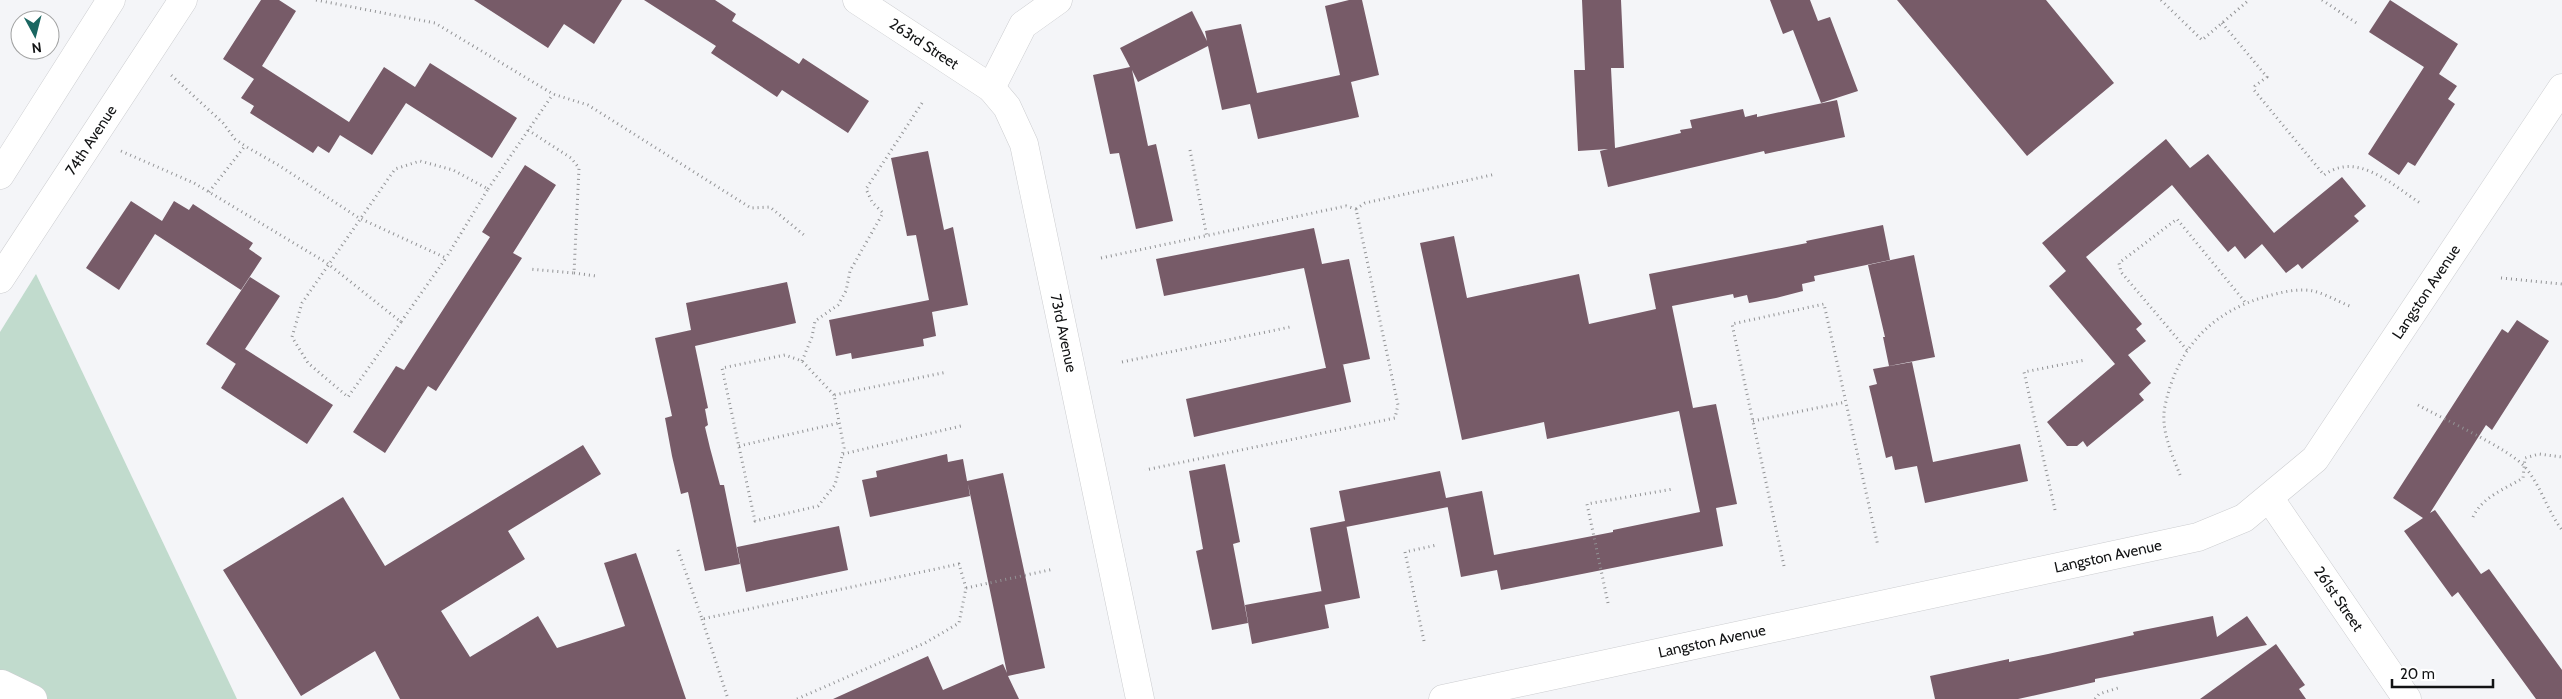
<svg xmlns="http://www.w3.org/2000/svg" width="2562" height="699" viewBox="0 0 2562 699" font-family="Cabin,sans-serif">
	<rect width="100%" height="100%" fill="#f4f5f8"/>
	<path fill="#c1dbcd" d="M 36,274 L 237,699 L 0,699 L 0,332 Z"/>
	<path fill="#775b68" d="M 261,0 L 279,0 L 296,11 L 262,66 L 349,122 L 342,133 L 384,67 L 415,87 L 430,63 L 517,118 L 492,158 L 406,103 L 372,155 L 340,135 L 329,153 L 318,146 L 313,153 L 250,113 L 254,106 L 241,98 L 254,79 L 223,59 Z
		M 474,0 L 622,0 L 594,44 L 564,24 L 548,48 Z
		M 644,0 L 715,0 L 736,14 L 732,21 L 765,42 L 799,64 L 803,58 L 869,101 L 848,133 L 782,90 L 777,97 L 711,53 L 716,46 Z
		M 1349,0 L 1362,0 L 1379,75 L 1351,82 L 1359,117 L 1258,139 L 1250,104 L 1222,110 L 1208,46 L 1138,82 L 1132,70 L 1148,146 L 1156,144 L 1173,221 L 1136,229 L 1119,153 L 1110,154 L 1093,75 L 1130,67 L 1120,48 L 1192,11 L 1207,41 L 1205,31 L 1241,24 L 1257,93 L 1340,75 L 1325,6 Z
		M 1582,0 L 1621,0 L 1624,68 L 1611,68 L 1615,148 L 1681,133 L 1680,130 L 1692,128 L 1690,120 L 1743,109 L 1745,117 L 1757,114 L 1757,117 L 1837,100 L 1845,137 L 1765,154 L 1764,151 L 1608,187 L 1600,151 L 1608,149 L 1578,151 L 1574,70 L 1585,70 Z
		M 1770,0 L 1810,0 L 1818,21 L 1830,17 L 1858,91 L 1821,103 L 1793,30 L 1783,34 Z
		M 1897,0 L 2046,0 L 2114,83 L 2027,156 Z
		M 2390,0 L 2458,44 L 2439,74 L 2457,86 L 2448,99 L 2455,104 L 2415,166 L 2408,162 L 2399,175 L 2368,154 L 2424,67 L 2369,32 Z
		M 2166,139 L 2190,168 L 2208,154 L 2274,233 L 2342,177 L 2366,206 L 2354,216 L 2359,221 L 2302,269 L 2298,264 L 2286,273 L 2262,244 L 2245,259 L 2235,246 L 2228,252 L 2172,185 L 2086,257 L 2142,324 L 2136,329 L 2146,341 L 2128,355 L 2151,383 L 2139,394 L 2144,400 L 2087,447 L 2083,441 L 2077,446 L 2067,446 L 2047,422 L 2115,364 L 2049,286 L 2066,271 L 2042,243 Z
		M 928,151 L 944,230 L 953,227 L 968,305 L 932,312 L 936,336 L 923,339 L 924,346 L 852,359 L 851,353 L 836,356 L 829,320 L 929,300 L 916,235 L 907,236 L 891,158 Z
		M 525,165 L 556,185 L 513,253 L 522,258 L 436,391 L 428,386 L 385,453 L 353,432 L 396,366 L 404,370 L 468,271 L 490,237 L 482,232 Z
		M 131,201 L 162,221 L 174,201 L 189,210 L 193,204 L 253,243 L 249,249 L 262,258 L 241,290 L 155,234 L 119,290 L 86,268 Z
		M 1883,225 L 1890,260 L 1814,276 L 1815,281 L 1802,284 L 1803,291 L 1776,298 L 1749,303 L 1747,295 L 1734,298 L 1733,294 L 1672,306 L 1693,408 L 1716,404 L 1737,504 L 1716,508 L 1723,546 L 1501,590 L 1497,570 L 1461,577 L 1446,498 L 1482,491 L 1494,555 L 1613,532 L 1613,530 L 1700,512 L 1679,411 L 1547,439 L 1544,422 L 1462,440 L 1420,243 L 1454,236 L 1467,298 L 1579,274 L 1589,324 L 1656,309 L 1649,274 L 1807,243 L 1806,241 Z
		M 1314,228 L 1322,264 L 1349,259 L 1370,359 L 1326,368 L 1304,268 L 1164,296 L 1156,259 Z
		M 1914,255 L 1935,357 L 1889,366 L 1883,337 L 1885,337 L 1868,265 Z
		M 250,277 L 280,296 L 245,349 L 333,405 L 307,444 L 221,388 L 240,357 L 236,364 L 206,344 Z
		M 787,282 L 796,323 L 695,346 L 708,408 L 705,409 L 708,425 L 705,427 L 710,448 L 720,485 L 724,485 L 740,564 L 705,571 L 688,492 L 681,494 L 672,456 L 665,418 L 672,416 L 655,338 L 691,330 L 686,303 Z
		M 2517,320 L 2549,341 L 2492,430 L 2486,425 L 2430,513 L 2435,510 L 2481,574 L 2489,569 L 2562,670 L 2562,699 L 2536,699 L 2458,592 L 2452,597 L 2404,531 L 2423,518 L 2393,498 L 2502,329 L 2508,333 Z
		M 1912,362 L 1933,462 L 2020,444 L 2028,481 L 1925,503 L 1917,466 L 1895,470 L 1892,456 L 1886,458 L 1869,386 L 1877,384 L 1873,369 Z
		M 1343,364 L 1351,402 L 1194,437 L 1186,399 Z
		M 583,445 L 601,474 L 508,531 L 525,559 L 441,611 L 470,657 L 538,616 L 557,648 L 625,626 L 604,563 L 636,553 L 686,699 L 400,699 L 375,651 L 301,696 L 223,570 L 343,497 L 385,566 Z
		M 947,454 L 948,462 L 963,459 L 967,481 L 1003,473 L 1045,668 L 1008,676 L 1019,699 L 833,699 L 928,656 L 943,690 L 1003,664 L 1007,673 L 968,484 L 970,496 L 870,517 L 862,480 L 877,477 L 876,471 Z
		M 1225,464 L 1240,542 L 1233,544 L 1248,623 L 1212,630 L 1196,551 L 1203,549 L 1189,471 Z
		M 1440,471 L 1448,507 L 1346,527 L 1346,524 L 1360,598 L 1324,605 L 1310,528 L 1345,521 L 1339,491 Z
		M 839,526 L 848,570 L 746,592 L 737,547 Z
		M 1322,591 L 1329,628 L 1252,644 L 1245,605 Z
		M 2213,616 L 2217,637 L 2247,616 L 2267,645 L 2095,679 L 2095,682 L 2018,699 L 1935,699 L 1930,676 L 2009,659 L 2009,662 L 2048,654 L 2134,635 L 2133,632 Z
		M 2276,644 L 2305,685 L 2299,689 L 2306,699 L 2200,699 Z"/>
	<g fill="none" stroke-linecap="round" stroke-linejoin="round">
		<defs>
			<g id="minor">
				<path id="s1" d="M 857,0 L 991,88 L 1007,107 L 1024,144 L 1140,699"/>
				<path d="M 991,88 L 1023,25 L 1058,0"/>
				<path d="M 0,175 L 111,0"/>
				<path id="s2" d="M 0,279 L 183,0"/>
				<path id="s3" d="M 2270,499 L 2407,699"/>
				<path d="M 1,699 L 2,684 L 33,699"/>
				<path id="s4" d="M 1443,699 L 2198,537 L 2244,518 L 2315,459 L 2562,88"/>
			</g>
		</defs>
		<use href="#minor" stroke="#cccdd0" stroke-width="29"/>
		<path stroke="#929395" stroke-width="3" stroke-dasharray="1 4" stroke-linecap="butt" d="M 316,0 L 435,23 L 553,94 L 588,105 L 751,208 L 770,207 L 804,235
			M 2161,0 L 2202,40 L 2249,0
			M 2322,0 L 2358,24
			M 2222,23 L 2267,77 L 2255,86 L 2254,90 L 2324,175 C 2357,151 2391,184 2420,203
			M 528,130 L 571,158 L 579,168 L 574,273 L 529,269
			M 1190,150 L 1207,237
			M 121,151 L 194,183 L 327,263 L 401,322 L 446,258 L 359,218 L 280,166 L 245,146 L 235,139 L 223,123 L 171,75
			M 488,189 L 553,94
			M 209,192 L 245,146
			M 1356,209 L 1365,203 L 1496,174
			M 1101,258 L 1346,206 L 1356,209 L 1398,405 L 1395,418 L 1145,470
			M 574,273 L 596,276
			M 2501,278 L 2562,284
			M 401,322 L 348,397 L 308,363 L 292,337 L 302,303 L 395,169 L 420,161 L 453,170 L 488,189 L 446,258
			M 2187,350 L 2121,272 L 2119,263 L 2177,219 L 2245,302
			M 802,361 L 812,337 L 815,321 L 838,305 L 846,291 L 850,271 L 883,213 L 872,202 L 866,189 L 922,103
			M 1122,362 L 1290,327
			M 834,395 L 802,361 L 785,355 L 722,368 L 755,521 L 818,506 L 835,485 L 844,448 L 834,395 L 947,372
			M 2418,405 C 2443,419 2508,448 2525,467 C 2541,486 2547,510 2562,530
			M 1753,421 L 1846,402
			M 739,446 L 839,423
			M 843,454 L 961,426
			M 2180,475 C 2172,454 2160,429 2165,406 C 2177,348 2212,311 2268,296 C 2282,292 2299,288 2313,291 C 2326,294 2339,302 2352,307
			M 2055,510 L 2024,372 L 2085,360
			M 2473,517 C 2482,497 2505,489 2523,478 L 2525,458 L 2539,454 L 2562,457
			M 678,550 L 702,619 L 959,564 L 966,588
			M 1784,566 L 1732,324 L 1824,304 L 1878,546
			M 1608,603 L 1587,504 L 1673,489
			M 702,619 L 728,699
			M 1424,641 L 1405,552 L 1437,545
			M 797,699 L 925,643 L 959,623 L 966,588 L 1054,569
			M 2095,699 L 2099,694 L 2121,687"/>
		<use href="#minor" stroke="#fff" stroke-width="28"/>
	</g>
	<g text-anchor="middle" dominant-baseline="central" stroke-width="4.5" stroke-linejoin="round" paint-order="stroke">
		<g font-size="15" fill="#121314" stroke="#fff">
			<text stroke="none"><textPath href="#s1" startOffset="80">263rd Street</textPath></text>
			<text stroke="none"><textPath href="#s2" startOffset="166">74th Avenue</textPath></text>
			<text stroke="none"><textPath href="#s4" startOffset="1115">Langston Avenue</textPath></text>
			<text stroke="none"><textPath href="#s1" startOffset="419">73rd Avenue</textPath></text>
			<text stroke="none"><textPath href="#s4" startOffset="680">Langston Avenue</textPath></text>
			<text stroke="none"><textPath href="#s3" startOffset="121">261st Street</textPath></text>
			<text stroke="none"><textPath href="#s4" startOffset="275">Langston Avenue</textPath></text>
		</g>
	</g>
	<g transform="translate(35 35) rotate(173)"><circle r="24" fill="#ffffff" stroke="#a0a1a1"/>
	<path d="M0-4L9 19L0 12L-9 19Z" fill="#1a6661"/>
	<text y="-8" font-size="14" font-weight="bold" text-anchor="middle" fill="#121314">N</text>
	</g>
	<path d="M2392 679v8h101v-8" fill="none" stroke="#121314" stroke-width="2.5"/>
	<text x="2400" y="679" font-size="15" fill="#121314" stroke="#ffffff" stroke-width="4" paint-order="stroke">20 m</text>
</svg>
